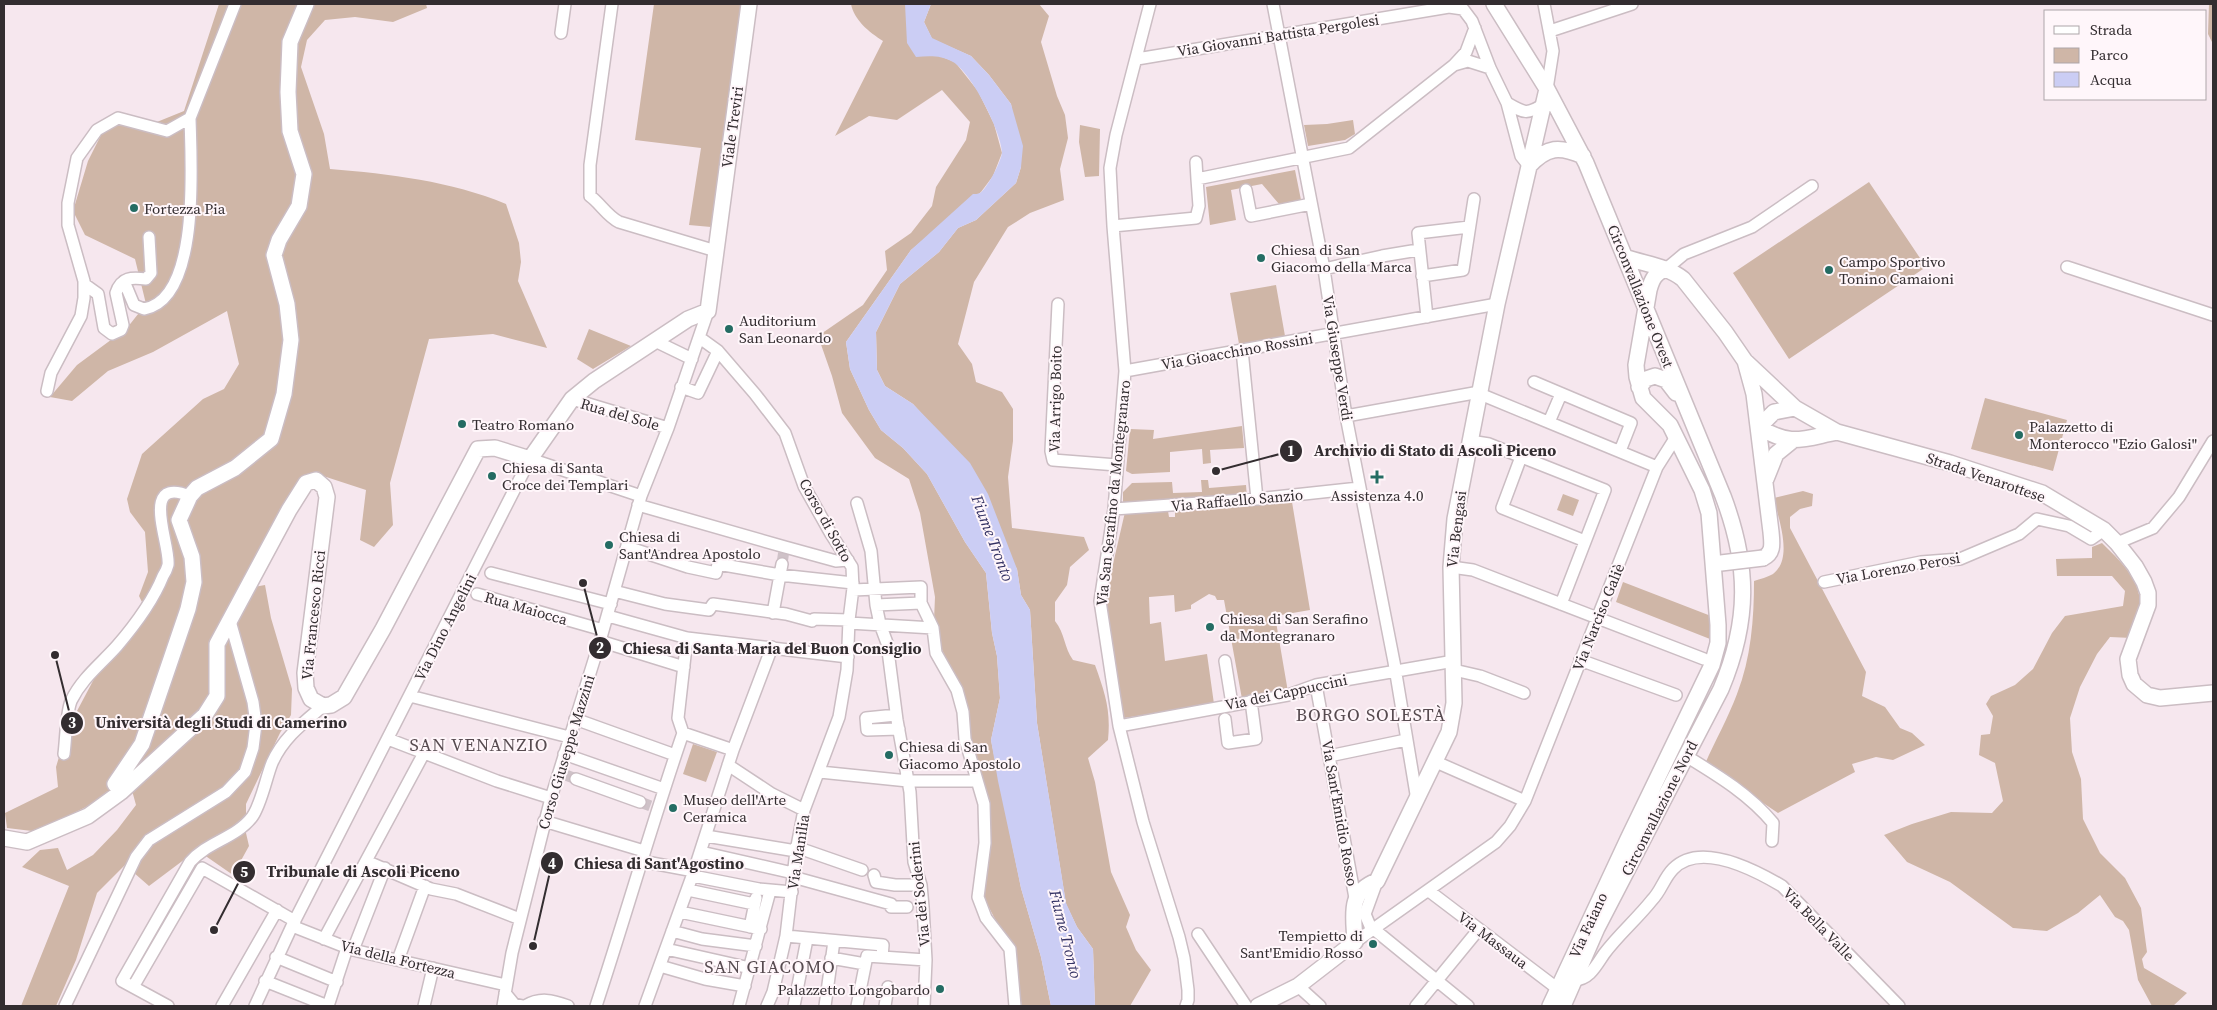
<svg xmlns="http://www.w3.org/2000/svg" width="2217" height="1010" viewBox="0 0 2217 1010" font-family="'Source Serif 4',serif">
	<rect width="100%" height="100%" fill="#f6e7ee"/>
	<path fill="#cfb6a7" d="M 219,4 L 426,4 L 427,8 L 393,22 L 355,17 L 325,20 L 307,40 L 301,67 L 324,134 L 330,169 C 390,174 451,181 506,204 L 519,243 L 521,262 L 518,281 L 547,348 L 493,334 L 429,339 L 390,483 L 393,525 L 374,547 L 360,540 L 366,490 L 314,473 L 239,590 L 265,585 L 271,618 L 292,689 L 291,715 L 280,733 L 246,804 L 246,833 L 249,846 L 233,875 L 197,850 L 149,886 L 125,865 L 97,893 L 76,960 L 56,1006 L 21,1006 L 69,886 L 22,867 L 40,850 L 58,848 L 67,870 L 93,855 L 117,830 L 136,805 L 128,776 L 94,803 L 60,820 L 32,831 L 7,828 L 5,813 L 58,787 L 56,767 L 62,747 L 65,727 L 77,711 L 94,679 L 99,665 L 145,608 L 139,596 L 148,572 L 145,532 L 130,512 L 127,499 L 142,454 L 203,399 L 224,389 L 239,364 L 227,311 L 153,352 L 108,371 L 72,401 L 50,397 L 77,365 L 127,328 L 146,304 L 135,259 L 85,235 L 73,211 L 88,161 L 108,121 L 147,126 L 184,111 Z
		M 654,4 L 742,4 L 711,227 L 689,225 L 701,148 L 635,140 Z
		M 851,4 L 905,4 L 937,55 L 955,62 L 978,91 L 994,124 L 1002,153 L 993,176 L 981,192 L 911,250 L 846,342 L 850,369 L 869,410 L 881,430 L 903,448 L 927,474 L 965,542 L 986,573 L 992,633 L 997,656 L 1000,698 L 991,740 L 1021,888 L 1041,957 L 1051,1006 L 1022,1006 L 1010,948 L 983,896 L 983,804 L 948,664 L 938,640 L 934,620 L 935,597 L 920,513 L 909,479 L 875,458 L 842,413 L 832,376 L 818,336 L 863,305 L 887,270 L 885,251 L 911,233 L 932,206 L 936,187 L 966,140 L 970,122 L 942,90 L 897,120 L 869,116 L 835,136 L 883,41 C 869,32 854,20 851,4 Z
		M 931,4 L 1039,4 L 1049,16 L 1041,42 L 1057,96 L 1065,115 L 1068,138 L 1060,169 L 1064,200 L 1030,213 L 1008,227 L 974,282 L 958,344 L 972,364 L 976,382 L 1002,392 L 1013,409 L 1013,441 L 1008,477 L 1012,528 L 1084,537 L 1089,550 L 1070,567 L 1067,585 L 1055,602 L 1055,621 C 1065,633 1064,648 1073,660 L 1095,665 C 1105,693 1111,710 1108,740 L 1088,758 L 1095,782 L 1111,872 L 1130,915 L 1126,927 L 1136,950 L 1151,970 L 1130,1006 L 1095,1006 L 1093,949 L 1077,927 L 1066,904 L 1037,723 L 1030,610 L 1021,595 L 1017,569 L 931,424 L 913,404 L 885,386 L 877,370 L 876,332 L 900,284 L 939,252 L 958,228 L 976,220 L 1016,183 L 1021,167 L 1011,104 L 989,75 L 971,56 L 932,39 L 924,22 Z
		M 2209,4 L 2213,4 L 2213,44 L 2208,34 Z
		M 1353,120 L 1355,134 L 1345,140 L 1308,146 L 1304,125 L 1327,124 Z
		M 1080,125 L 1100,129 L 1099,176 L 1085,177 L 1079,142 Z
		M 1295,170 L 1301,200 L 1279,204 L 1262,184 L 1231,190 L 1236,220 L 1210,225 L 1206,187 Z
		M 1869,182 L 1926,267 L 1789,359 L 1733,273 Z
		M 1276,285 L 1285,336 L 1239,344 L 1230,293 Z
		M 589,329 L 631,346 L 593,369 L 577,359 Z
		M 1985,398 L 2067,420 L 2053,471 L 1971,449 Z
		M 1242,426 L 1244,448 L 1210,450 L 1211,463 L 1203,464 L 1202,449 L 1170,452 L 1170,472 L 1132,474 L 1126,471 L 1130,429 L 1154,430 L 1153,439 Z
		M 1201,480 L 1208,480 L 1209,488 L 1246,485 L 1247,498 L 1126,504 L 1123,502 L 1123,492 L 1132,483 L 1172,482 L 1173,493 L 1202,492 Z
		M 1803,491 L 1813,494 L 1812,506 L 1800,509 L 1790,517 L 1790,528 L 1866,672 L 1862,696 L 1885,707 L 1900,728 L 1912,733 L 1925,745 L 1893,760 L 1876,757 L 1852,764 L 1855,772 L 1778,813 L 1705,764 C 1715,741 1728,718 1737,694 C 1751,658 1754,619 1754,581 C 1760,579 1768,577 1773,574 C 1794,558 1778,519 1774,498 Z
		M 1563,494 L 1579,500 L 1573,516 L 1557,510 Z
		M 1292,502 L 1310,610 L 1275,616 L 1288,692 L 1242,699 L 1224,600 L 1217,600 L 1215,596 L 1209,594 L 1191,605 L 1191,609 L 1175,612 L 1174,595 L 1149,597 L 1150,624 L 1161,622 L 1165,661 L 1207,654 L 1214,704 L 1124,718 L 1106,602 L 1107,590 L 1125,512 L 1168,511 L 1169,517 L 1175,517 L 1175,511 Z
		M 2102,543 C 2119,560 2140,578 2140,604 C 2140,615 2134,628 2132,638 L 2110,637 L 2097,654 L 2080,687 L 2070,718 L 2072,752 L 2081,779 L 2083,819 L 2100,853 L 2125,878 L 2141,908 L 2147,952 L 2142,959 L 2144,968 L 2187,993 L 2173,1006 L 2152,1006 L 2138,980 L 2129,930 L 2123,921 L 2115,917 L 2100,895 L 2078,913 L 2047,931 L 2013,928 L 1950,882 L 1907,862 L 1884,835 L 1912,824 L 1951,812 L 1992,813 L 2003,801 L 1995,763 L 1979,755 L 1981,735 L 1990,734 L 1993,716 L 1986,704 L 1991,696 L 2015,685 L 2033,669 L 2052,633 L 2065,616 L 2123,606 L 2125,591 L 2112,576 L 2057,576 L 2056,559 L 2092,558 L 2092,547 Z
		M 1623,582 L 1711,616 L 1710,639 L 1616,602 Z
		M 693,744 L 717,752 L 706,782 L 683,774 Z"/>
	<path fill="#cbcdf4" d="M 905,4 L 931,4 L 924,22 L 932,38 L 971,56 L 989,75 L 1011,104 L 1023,146 L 1021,167 L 1016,183 L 976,220 L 958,228 L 939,252 L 900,284 L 876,332 L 877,370 L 885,386 L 913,404 L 970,463 L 988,494 L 1017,569 L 1021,595 L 1030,610 L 1037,723 L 1066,903 L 1077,927 L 1093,949 L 1095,1006 L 1051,1006 L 1041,957 L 1021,888 L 998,781 L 991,740 L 1000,698 L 997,656 L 992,633 L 986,573 L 965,542 L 927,474 L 903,448 L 881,430 L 869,410 L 850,369 L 846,342 L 911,250 L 973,194 C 975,194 978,194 980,193 C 987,189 1002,160 1002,152 C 1001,131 971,72 953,62 C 941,55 929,56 916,57 L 907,43 Z"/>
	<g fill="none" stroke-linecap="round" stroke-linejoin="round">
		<path stroke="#cfc2c8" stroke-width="11" stroke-dasharray="11 5.5" stroke-linecap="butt" d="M 782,564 L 784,550
			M 563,774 L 576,779
			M 640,802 L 656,808"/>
		<defs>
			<path id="street" d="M 612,4 L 590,165 L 590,196 C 600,203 607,216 619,222 L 716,251
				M 1150,4 L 1116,135 L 1110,168 L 1113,226 L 1125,371 L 1114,509 L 1100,601 L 1119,726 L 1143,822 L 1179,937 L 1184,958 L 1188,990 L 1188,1000 L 1186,1006
				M 1273,4 L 1324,269 L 1346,416 L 1394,662 L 1417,800
				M 1544,4 L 1553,51 L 1547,89
				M 1550,31 L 1632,4
				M 561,33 L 565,4
				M 1137,59 L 1449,7 L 1463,9 L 1472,21 L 1490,68 L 1507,103 L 1521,156 L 1529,166
				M 1454,65 L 1466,52 L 1475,28
				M 1507,103 C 1524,113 1527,115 1544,104
				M 1196,162 L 1197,179
				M 1246,190 L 1251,216 L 1311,204
				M 1113,226 L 1196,218 L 1199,206 L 1197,179 L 1349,148 L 1454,65 L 1468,61 L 1490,68
				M 2067,267 L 2213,315
				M 1324,269 L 1382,256 L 1418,250
				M 1666,269 L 1684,254 L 1752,227 L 1812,186
				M 1422,276 L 1463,270 L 1474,199
				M 124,281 L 134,305 L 144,309 C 201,299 191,162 190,118
				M 84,284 L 98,294 L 104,328 L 112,334 L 121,330 L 123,325 L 116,293 C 121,277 132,277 146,279 L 151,273 L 149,237
				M 1058,304 L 1051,451 L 1053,460 L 1117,465
				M 1427,317 L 1418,233 L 1469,227
				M 700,338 L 718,351 L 755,394 L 785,433 L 804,486 L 831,534 L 852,567 L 853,588 L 849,620 L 847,670 L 839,717 L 804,810 L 796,851 L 786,936 L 773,992 L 767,1006
				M 655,341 L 692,359
				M 1242,350 L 1257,499
				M 1125,371 L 1497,304
				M 1534,382 L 1631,423 L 1620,451
				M 681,387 L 698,393 L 718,351
				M 47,391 L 51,373 L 81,316 L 84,298 L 84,281 L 68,225 L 68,203 L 77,158 L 97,130 L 118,118 L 167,131 L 190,118 L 235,4
				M 572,399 L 668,428
				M 1346,416 L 1474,393 L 1480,394 L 1657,467
				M 1549,422 L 1561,394
				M 1470,441 L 1489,444 L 1605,490 L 1561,604
				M 1521,457 L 1502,508 L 1585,541
				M 857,503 L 871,551 L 876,605 L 880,624 L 887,643 L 897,720 L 910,792 L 914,862 L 921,885 L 923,907 L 926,960 L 924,1006
				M 638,505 L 785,547 L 836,561 L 848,560
				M 1114,509 L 1257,499 L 1359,488
				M 2117,543 L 2153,528 L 2179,497 L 2213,441
				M 627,547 L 688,567 L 716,573 L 718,564 L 780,575 L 853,583
				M 1451,567 L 1473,570 L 1704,659
				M 491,573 L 611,604
				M 1824,582 L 1921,562 L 1960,559 L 2019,534 L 2037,519 L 2069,526 L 2091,539 L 2104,530
				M 853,590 L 921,587 L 921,603 L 933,628 L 936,653 L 957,690 L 963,712 L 965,739 L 984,804 L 985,843 L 978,897 L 986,918 L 1010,949 L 1015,1006
				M 614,591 L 665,604 L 709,610 L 713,604 L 786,614 L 812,621 L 814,619 L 849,620
				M 477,594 L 603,630
				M 876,605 L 921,603
				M 773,613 L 782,564
				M 608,616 L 687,638 L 848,657
				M 849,623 L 933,628
				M 600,641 L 684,667
				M 1580,660 L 1676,695
				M 1225,661 L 1232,704
				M 1454,670 L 1480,676 L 1524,693
				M 1316,685 L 1355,898
				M 410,696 L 569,737
				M 896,715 L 866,718 L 867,730 L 899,729
				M 575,719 L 675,755
				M 1225,719 L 1228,743 L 1256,739 L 1251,701
				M 1119,726 L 1288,695 L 1316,685 L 1454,661
				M 683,733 L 678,718 L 687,638
				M 388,739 L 497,781 L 551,798
				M 64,754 C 66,739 66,714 71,701 C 82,678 101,664 117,646 C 135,625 153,601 163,576 C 165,573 167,569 168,565 C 171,545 138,475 190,496
				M 564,754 L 664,789
				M 1329,756 L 1406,740
				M 1686,756 C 1717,775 1749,794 1773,823 L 1772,841
				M 1436,762 L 1525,801
				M 728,765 L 772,794 L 804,810
				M 820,772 L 908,781 L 976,781
				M 576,779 L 640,802
				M 544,821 L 644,851
				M 706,836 L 796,851
				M 796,847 L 862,870
				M 701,852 L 793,873
				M 366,861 L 431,889 L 456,894 L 520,919
				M 641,861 L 694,871
				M 874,875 L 876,882 L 895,885 L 921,885
				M 693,876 L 759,889 L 792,892
				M 793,877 L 891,904 L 891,907 L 907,907
				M 1377,881 L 1365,914 L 1370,926 L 1468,1006
				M 688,890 L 754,904
				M 1429,891 L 1558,989
				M 680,912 L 761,929
				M 292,926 L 353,950 L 506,985
				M 750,927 L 756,898
				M 672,931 L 702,939 L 756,946
				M 1198,934 L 1246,1006
				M 786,936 L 883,945 L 882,957
				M 324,939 L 424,753
				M 1355,942 L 1496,842 L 1510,826 L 1525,801 L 1657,467 L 1676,437
				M 666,949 L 750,968
				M 353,950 L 385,868
				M 276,957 L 337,982
				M 831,958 L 865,964
				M 398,960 L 425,886
				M 660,966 L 705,979 L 745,986
				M 1574,980 C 1589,980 1596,966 1604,954 C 1618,935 1637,919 1652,900 C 1661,891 1664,878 1673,869 C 1700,841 1755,870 1782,886 L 1899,1006
				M 265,981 L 328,1006 L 347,948
				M 1298,986 L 1320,1006
				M 133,987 L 202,868 L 295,921
				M 505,993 L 514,1004 L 523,1006
				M 65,1006 L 136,857 L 149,840 L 226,792 L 245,772 L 253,748 L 256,724 L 253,702 L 230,621
				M 168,1006 L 122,981 L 190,862 C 207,842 236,838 252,817 C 261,805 266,778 272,763 C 283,738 303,723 323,706
				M 222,1006 L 277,910
				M 255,1006 L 292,926 L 530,459 L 641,496
				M 424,1006 L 433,968
				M 503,1006 L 512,953 L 551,798 L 600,641 L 641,496 L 668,428 L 708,311
				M 525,1006 C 540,997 552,1000 568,1006
				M 596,1006 C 626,915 652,823 683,733 L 733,750
				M 645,1006 L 694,871 L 733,750 L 772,647
				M 739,1006 L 770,891
				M 794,1006 L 807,939
				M 825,1006 L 834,941
				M 857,1006 L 867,956 L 926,960
				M 885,1006 L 888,987
				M 1416,1006 L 1479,929"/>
			<path id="secondary" d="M 1494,4 L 1547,89 L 1586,163 L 1723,496 C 1749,565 1750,620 1721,689 L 1597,928 L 1563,1006
				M 1529,166 C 1547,146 1560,146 1583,156
				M 1625,257 C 1644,264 1667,266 1683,279 L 1725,332 L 1745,361 L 1795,408
				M 1745,361 L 1754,394 L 1771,532 C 1772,543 1774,553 1763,558
				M 1639,387 L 1646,379 L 1655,376 L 1666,380 L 1676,393
				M 1759,427 L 1774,412 L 1795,408 L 1837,432 L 1950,463 L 2042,493 L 2104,530 L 2117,543 L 2135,566 L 2144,582 L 2148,593 L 2148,605 L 2128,659 L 2130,675 L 2134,684 L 2147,695 L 2160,698 L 2213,693
				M 1759,427 C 1791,447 1802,439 1837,432
				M 1766,479 L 1776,454 L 1792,441
				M 121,792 L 115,784 L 142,744 L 188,609 L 194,582 L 192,557 L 179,520 L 190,496 L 197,488 L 235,468 L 271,439 L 284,394 L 291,340 L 287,304 L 274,255 L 279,240 L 299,206 L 304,174 L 290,131 L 288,92 L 290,42 L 306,4
				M 4,838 L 27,842 L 88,816 L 121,792 L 205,715 L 217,696 L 217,644 L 289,510 L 306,483 L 316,480 L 324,487 L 327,497 L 305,673 L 306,688 L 311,699 L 323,706 L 331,705 L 344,697 L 383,629 L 478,449 L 495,448 L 530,459 L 572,399 L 594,381 L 688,319 L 708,311 L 749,4
				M 1258,1006 L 1298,986 L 1355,942 C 1354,916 1347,892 1377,881 L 1449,732 L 1454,703 L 1451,567 L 1455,519 L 1497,304 L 1547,89
				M 1550,1006 L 1628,839 L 1712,665 L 1718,643 L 1718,625 L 1709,513 L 1702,490 L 1670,425 L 1643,398 L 1637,377 L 1636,365 L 1649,290 C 1652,279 1655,273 1666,269"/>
		</defs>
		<use href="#street" stroke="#cbbdc3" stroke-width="14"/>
		<use href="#secondary" stroke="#cbbdc3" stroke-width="18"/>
		<use href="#street" stroke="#fff" stroke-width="11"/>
		<use href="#secondary" stroke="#fff" stroke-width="15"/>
		<defs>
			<path id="secondary-bridge" d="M 1721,563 L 1763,558"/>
		</defs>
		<use href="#secondary-bridge" stroke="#cbbdc3" stroke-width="18" stroke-linecap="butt"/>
		<use href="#secondary-bridge" stroke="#fff" stroke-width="15"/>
	</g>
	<g fill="#246c63" stroke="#fff6fa" stroke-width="2">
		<circle cx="134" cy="208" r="5"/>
		<circle cx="1261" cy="258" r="5"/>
		<circle cx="1829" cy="270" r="5"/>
		<circle cx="729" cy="329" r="5"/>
		<circle cx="462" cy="424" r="5"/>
		<circle cx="2019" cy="435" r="5"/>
		<circle cx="492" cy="476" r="5"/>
		<path d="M1374.5 469.5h5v5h5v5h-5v5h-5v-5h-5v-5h5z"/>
		<circle cx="609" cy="545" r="5"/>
		<circle cx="1210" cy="627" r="5"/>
		<circle cx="889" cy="755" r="5"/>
		<circle cx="673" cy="808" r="5"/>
		<circle cx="1373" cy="944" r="5"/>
		<circle cx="940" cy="989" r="5"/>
	</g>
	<g text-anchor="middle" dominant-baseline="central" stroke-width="4" stroke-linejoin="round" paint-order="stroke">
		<g font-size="15" fill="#332d30" stroke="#fff6fa">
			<text transform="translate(1278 35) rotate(-9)">Via Giovanni Battista Pergolesi</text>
			<text transform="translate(732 127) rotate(-82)">Viale Treviri</text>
			<text transform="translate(1641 296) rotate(68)">Circonvallazione Ovest</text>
			<text transform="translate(1237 351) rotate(-10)">Via Gioacchino Rossini</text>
			<text transform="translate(1338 358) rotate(81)">Via Giuseppe Verdi</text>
			<text transform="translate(1055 399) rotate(-89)">Via Arrigo Boito</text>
			<text transform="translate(620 414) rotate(16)">Rua del Sole</text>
			<text transform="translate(1986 477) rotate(19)">Strada Venarottese</text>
			<text transform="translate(1113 493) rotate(-84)">Via San Serafino da Montegranaro</text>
			<text transform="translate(1237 500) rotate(-5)">Via Raffaello Sanzio</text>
			<text transform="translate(826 520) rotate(61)">Corso di Sotto</text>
			<text transform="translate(1456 529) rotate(-83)">Via Bengasi</text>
			<text transform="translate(1898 568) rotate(-10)">Via Lorenzo Perosi</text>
			<text transform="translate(526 608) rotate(16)">Rua Maiocca</text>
			<text transform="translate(313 615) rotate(-84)">Via Francesco Ricci</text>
			<text transform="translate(1598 617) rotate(-68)">Via Narciso Galiè</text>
			<text transform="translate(445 627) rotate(-63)">Via Dino Angelini</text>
			<text transform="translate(1286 692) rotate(-12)">Via dei Cappuccini</text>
			<text transform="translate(566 752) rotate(-73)">Corso Giuseppe Mazzini</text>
			<text transform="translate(1659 808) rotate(-63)">Circonvallazione Nord</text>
			<text transform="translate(1340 813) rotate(80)">Via Sant'Emidio Rosso</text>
			<text transform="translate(798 852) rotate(-81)">Via Manilia</text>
			<text transform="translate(919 894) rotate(-96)">Via dei Soderini</text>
			<text transform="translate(1819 924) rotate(46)">Via Bella Valle</text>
			<text transform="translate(1588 925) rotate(-65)">Via Faiano</text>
			<text transform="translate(1493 940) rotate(37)">Via Massaua</text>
			<text transform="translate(398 959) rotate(14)">Via della Fortezza</text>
		</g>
		<g font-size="15" fill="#332d30" stroke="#fff6fa" text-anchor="start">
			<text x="144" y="208">Fortezza Pia</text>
			<text x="1271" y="249">Chiesa di San<tspan x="1271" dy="17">Giacomo della Marca</tspan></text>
			<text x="1839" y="261">Campo Sportivo<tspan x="1839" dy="17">Tonino Camaioni</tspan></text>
			<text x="739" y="320">Auditorium<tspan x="739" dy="17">San Leonardo</tspan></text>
			<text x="472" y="424">Teatro Romano</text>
			<text x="2029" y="426">Palazzetto di<tspan x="2029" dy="17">Monterocco "Ezio Galosi"</tspan></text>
			<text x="502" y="467">Chiesa di Santa<tspan x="502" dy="17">Croce dei Templari</tspan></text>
			<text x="1377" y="495" text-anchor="middle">Assistenza 4.0</text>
			<text x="619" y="536">Chiesa di<tspan x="619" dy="17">Sant'Andrea Apostolo</tspan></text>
			<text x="1220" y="618">Chiesa di San Serafino<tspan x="1220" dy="17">da Montegranaro</tspan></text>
			<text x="899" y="746">Chiesa di San<tspan x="899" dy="17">Giacomo Apostolo</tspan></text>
			<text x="683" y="799">Museo dell'Arte<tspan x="683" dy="17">Ceramica</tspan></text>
			<text x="1363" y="935" text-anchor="end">Tempietto di<tspan x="1363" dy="17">Sant'Emidio Rosso</tspan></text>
			<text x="930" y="989" text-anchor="end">Palazzetto Longobardo</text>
		</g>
		<g font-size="16" font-style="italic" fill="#353365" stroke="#fff6fa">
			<text transform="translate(993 538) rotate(69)">Fiume Tronto</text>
			<text transform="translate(1066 934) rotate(76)">Fiume Tronto</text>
		</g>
		<g font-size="18" letter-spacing="1" fill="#574b50" stroke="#fff6fa">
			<text x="1371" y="714">BORGO SOLESTÀ</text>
			<text x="479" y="744">SAN VENANZIO</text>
			<text x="770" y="966">SAN GIACOMO</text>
		</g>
	</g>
	<path fill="none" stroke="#332d30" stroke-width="2" d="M1216 471L1291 451M583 583L600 648M55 655L72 723M533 946L552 863M214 930L244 872"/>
	<g fill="#332d30" stroke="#fff6fa" stroke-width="2">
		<circle cx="1216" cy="471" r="5"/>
		<circle cx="583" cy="583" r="5"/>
		<circle cx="55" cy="655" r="5"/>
		<circle cx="533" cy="946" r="5"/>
		<circle cx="214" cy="930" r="5"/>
		<circle cx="1291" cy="451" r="12"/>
		<circle cx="600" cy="648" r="12"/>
		<circle cx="72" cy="723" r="12"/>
		<circle cx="552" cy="863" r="12"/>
		<circle cx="244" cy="872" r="12"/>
	</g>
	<g font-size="15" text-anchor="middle" font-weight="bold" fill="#fff">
		<text x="1291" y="456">1</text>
		<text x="600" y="653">2</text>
		<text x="72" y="728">3</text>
		<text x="552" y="869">4</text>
		<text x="244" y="877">5</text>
	</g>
	<g font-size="16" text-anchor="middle" font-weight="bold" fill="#332d30" stroke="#fff6fa" stroke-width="4" stroke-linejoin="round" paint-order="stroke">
		<text x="1435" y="456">Archivio di Stato di Ascoli Piceno</text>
		<text x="772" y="654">Chiesa di Santa Maria del Buon Consiglio</text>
		<text x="221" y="728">Università degli Studi di Camerino</text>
		<text x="659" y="869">Chiesa di Sant'Agostino</text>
		<text x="363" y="877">Tribunale di Ascoli Piceno</text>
	</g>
	<rect width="2217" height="1010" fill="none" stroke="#332d30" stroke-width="10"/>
	<rect x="2044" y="10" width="162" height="90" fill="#fff6fa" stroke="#ada6a9"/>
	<rect x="2054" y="26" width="25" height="8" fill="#ffffff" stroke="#ada6a9"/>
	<text x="2090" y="35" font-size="15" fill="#332d30">Strada</text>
	<rect x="2054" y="48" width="25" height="15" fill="#cfb6a7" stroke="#ada6a9"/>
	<text x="2090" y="60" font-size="15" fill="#332d30">Parco</text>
	<rect x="2054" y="72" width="25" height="15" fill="#cbcdf4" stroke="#ada6a9"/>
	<text x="2090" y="85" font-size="15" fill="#332d30">Acqua</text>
</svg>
